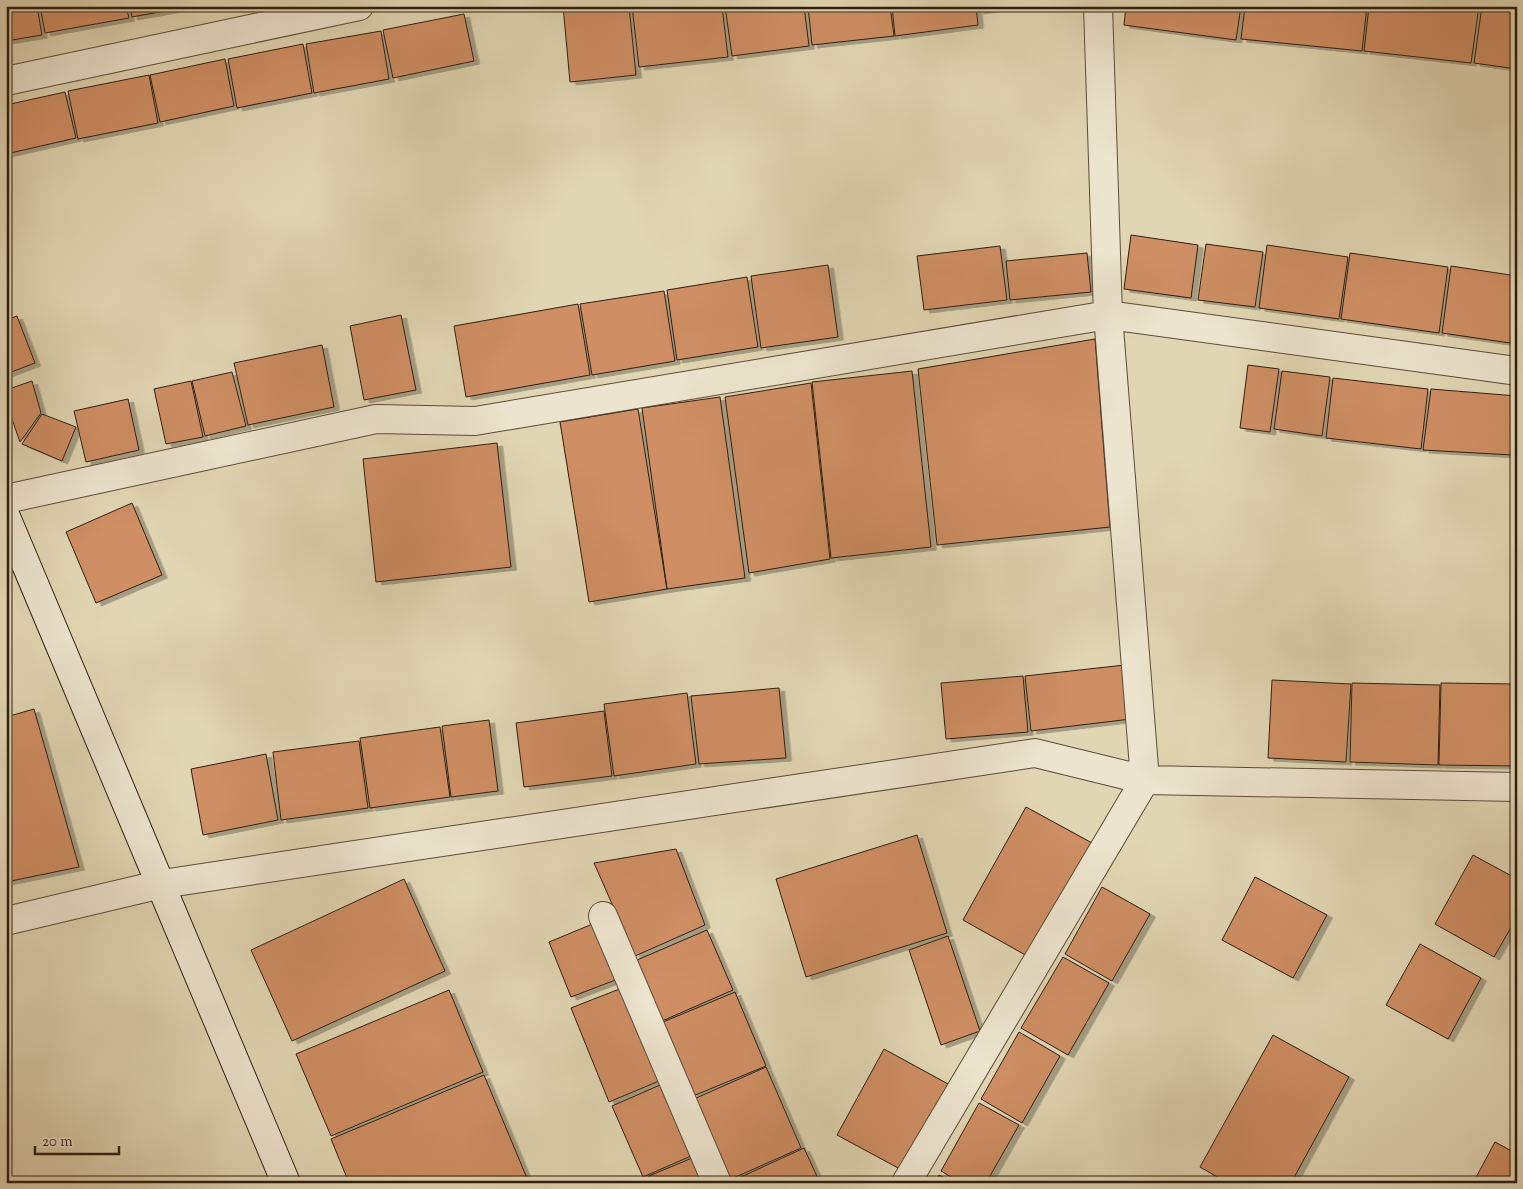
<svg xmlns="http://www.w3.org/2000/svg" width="1523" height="1189" viewBox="0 0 1523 1189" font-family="'Sorts Mill Goudy',serif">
	<defs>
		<filter id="shadow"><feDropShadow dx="5.5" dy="3" stdDeviation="0" flood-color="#0004"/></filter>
	</defs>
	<rect width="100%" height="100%" fill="#e1d6b3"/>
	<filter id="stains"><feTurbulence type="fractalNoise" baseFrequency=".004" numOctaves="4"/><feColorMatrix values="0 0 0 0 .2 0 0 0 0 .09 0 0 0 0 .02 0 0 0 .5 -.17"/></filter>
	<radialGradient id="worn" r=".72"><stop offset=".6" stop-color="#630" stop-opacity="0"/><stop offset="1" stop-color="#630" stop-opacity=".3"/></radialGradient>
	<path fill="#cf8e64" stroke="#2e1e10" filter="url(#shadow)" d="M 6,6 L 37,6 L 42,35 L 6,41 Z
		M 40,6 L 126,6 L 129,18 L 45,33 Z
		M 130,6 L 193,6 L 132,17 Z
		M 563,6 L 629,6 L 636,75 L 570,82 Z
		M 632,6 L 722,6 L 728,57 L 639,67 Z
		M 725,6 L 804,6 L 809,46 L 732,56 Z
		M 808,6 L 890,6 L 894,36 L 812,45 Z
		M 892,6 L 976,6 L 978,25 L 895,36 Z
		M 978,6 L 1015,6 L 978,11 Z
		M 1126,6 L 1241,6 L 1236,40 L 1124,25 Z
		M 1245,6 L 1367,6 L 1362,51 L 1241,39 Z
		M 1369,6 L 1479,6 L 1471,63 L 1364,51 Z
		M 1482,6 L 1517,6 L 1517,69 L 1474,63 Z
		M 464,14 L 474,61 L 393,78 L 383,30 Z
		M 381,31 L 389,79 L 314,93 L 306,44 Z
		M 303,44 L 312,93 L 237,108 L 228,59 Z
		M 225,59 L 234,106 L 160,122 L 150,75 Z
		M 149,75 L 158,123 L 78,139 L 68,91 Z
		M 65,92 L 76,138 L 6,154 L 6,105 Z
		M 1131,235 L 1198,245 L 1191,298 L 1124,289 Z
		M 1206,244 L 1263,252 L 1255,307 L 1198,300 Z
		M 1267,245 L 1348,257 L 1339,319 L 1259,308 Z
		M 1000,246 L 1007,300 L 924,310 L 917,256 Z
		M 1087,253 L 1091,292 L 1010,300 L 1006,261 Z
		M 1350,253 L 1448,267 L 1439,333 L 1341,319 Z
		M 828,265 L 838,337 L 761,348 L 751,276 Z
		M 1451,266 L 1517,276 L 1517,344 L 1442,333 Z
		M 747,277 L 758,347 L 677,360 L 667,290 Z
		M 664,291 L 675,361 L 592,375 L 580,304 Z
		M 578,304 L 590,375 L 466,397 L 454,326 Z
		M 401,315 L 416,390 L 364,400 L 350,326 Z
		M 17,316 L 35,363 L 6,374 L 6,320 Z
		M 1095,339 L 1110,527 L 937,545 L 918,369 Z
		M 322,345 L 334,407 L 248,425 L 234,363 Z
		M 1248,365 L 1279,369 L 1270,432 L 1240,428 Z
		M 912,371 L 931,547 L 831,558 L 812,382 Z
		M 1282,371 L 1330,377 L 1322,436 L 1274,429 Z
		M 232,372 L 246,426 L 205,436 L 192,381 Z
		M 1333,378 L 1428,389 L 1421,449 L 1326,438 Z
		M 32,381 L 41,413 L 20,442 L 6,402 L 6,390 Z
		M 191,381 L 203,437 L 166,444 L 154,389 Z
		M 811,383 L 830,559 L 749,573 L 725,397 Z
		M 1431,389 L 1517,396 L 1517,422 L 1512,455 L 1423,450 Z
		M 720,397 L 745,578 L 667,589 L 642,408 Z
		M 128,399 L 139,450 L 86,462 L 74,411 Z
		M 638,409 L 667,589 L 589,602 L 560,422 Z
		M 42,414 L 76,427 L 62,461 L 22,444 Z
		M 497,443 L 511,567 L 376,582 L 363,459 Z
		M 132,503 L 162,575 L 96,603 L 66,532 Z
		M 1125,665 L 1131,719 L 1031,731 L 1025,676 Z
		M 1023,676 L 1028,732 L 946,739 L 941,683 Z
		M 1272,680 L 1351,684 L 1346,762 L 1268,758 Z
		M 1352,683 L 1440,685 L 1438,765 L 1350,762 Z
		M 1441,683 L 1517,684 L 1517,766 L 1439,765 Z
		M 779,688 L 786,758 L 699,764 L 691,696 Z
		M 687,693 L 696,764 L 614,776 L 604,704 Z
		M 34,709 L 79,867 L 6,882 L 6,717 Z
		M 604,711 L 612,776 L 524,787 L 516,723 Z
		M 489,720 L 498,791 L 451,797 L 442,726 Z
		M 440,727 L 450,797 L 370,808 L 360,738 Z
		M 359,741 L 368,808 L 281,820 L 273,752 Z
		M 266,754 L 278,820 L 203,835 L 191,769 Z
		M 1026,807 L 1092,843 L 1029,957 L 963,920 Z
		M 917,835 L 947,933 L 806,977 L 776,879 Z
		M 676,849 L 705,925 L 635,956 L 594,863 Z
		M 1473,855 L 1517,879 L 1517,917 L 1494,957 L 1435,924 Z
		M 1255,877 L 1327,915 L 1293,978 L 1222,940 Z
		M 404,879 L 445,971 L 292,1041 L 251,950 Z
		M 1102,887 L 1150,914 L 1112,981 L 1065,954 Z
		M 595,923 L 618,979 L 571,997 L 549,942 Z
		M 707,930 L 733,990 L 662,1021 L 637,960 Z
		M 948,936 L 980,1031 L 941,1045 L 909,950 Z
		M 1420,944 L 1481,978 L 1448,1039 L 1386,1005 Z
		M 1063,957 L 1109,983 L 1068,1055 L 1021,1028 Z
		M 622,988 L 659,1081 L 609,1102 L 571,1008 Z
		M 449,990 L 483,1072 L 331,1136 L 296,1054 Z
		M 735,992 L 766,1066 L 693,1096 L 663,1022 Z
		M 1019,1032 L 1060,1056 L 1022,1123 L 981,1099 Z
		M 1273,1035 L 1349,1077 L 1291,1183 L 1228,1183 L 1200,1167 Z
		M 884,1049 L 948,1084 L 902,1170 L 837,1135 Z
		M 766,1067 L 801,1148 L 729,1180 L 694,1099 Z
		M 484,1075 L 529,1183 L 349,1183 L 331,1139 Z
		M 660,1085 L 691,1156 L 643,1177 L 612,1106 Z
		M 979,1103 L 1019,1125 L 986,1183 L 961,1183 L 941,1171 Z
		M 1495,1142 L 1517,1154 L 1517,1183 L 1473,1183 Z
		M 804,1148 L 820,1183 L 730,1183 L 730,1182 Z
		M 692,1158 L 701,1183 L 651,1183 L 649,1176 Z
		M 939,1175 L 954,1183 L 934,1183 Z"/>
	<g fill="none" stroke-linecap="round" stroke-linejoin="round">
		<defs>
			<path id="street" d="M 6,81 L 359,6
				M 6,499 L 376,419 L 475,421 L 1108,315 L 1517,371
				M 603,916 L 717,1183
				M 6,921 L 162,884 L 1035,753 L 1145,780 L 1517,787
				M 906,1183 L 1145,780 L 1108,315 L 1098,6"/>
			<path id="secondary" d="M 6,517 L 286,1183"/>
		</defs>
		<use href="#street" stroke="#5b4c39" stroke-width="30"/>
		<use href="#secondary" stroke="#2e1e10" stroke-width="30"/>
		<use href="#street" stroke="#ece4ce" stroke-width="28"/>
		<use href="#secondary" stroke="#ece4ce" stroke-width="28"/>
	</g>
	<rect width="1523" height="1189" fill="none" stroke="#e1d6b3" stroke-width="25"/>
	<rect x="8" y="8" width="1508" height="1174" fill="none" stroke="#2e1e10" stroke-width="2.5"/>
	<rect x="12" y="12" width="1498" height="1164" fill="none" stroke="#2e1e10"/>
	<path d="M35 1146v8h84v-8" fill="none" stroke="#2e1e10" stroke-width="2.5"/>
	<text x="42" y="1146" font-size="15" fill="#2e1e10" stroke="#ece4ce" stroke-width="4" paint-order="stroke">20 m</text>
	<rect width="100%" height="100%" filter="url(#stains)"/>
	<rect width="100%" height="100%" fill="url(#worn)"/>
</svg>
